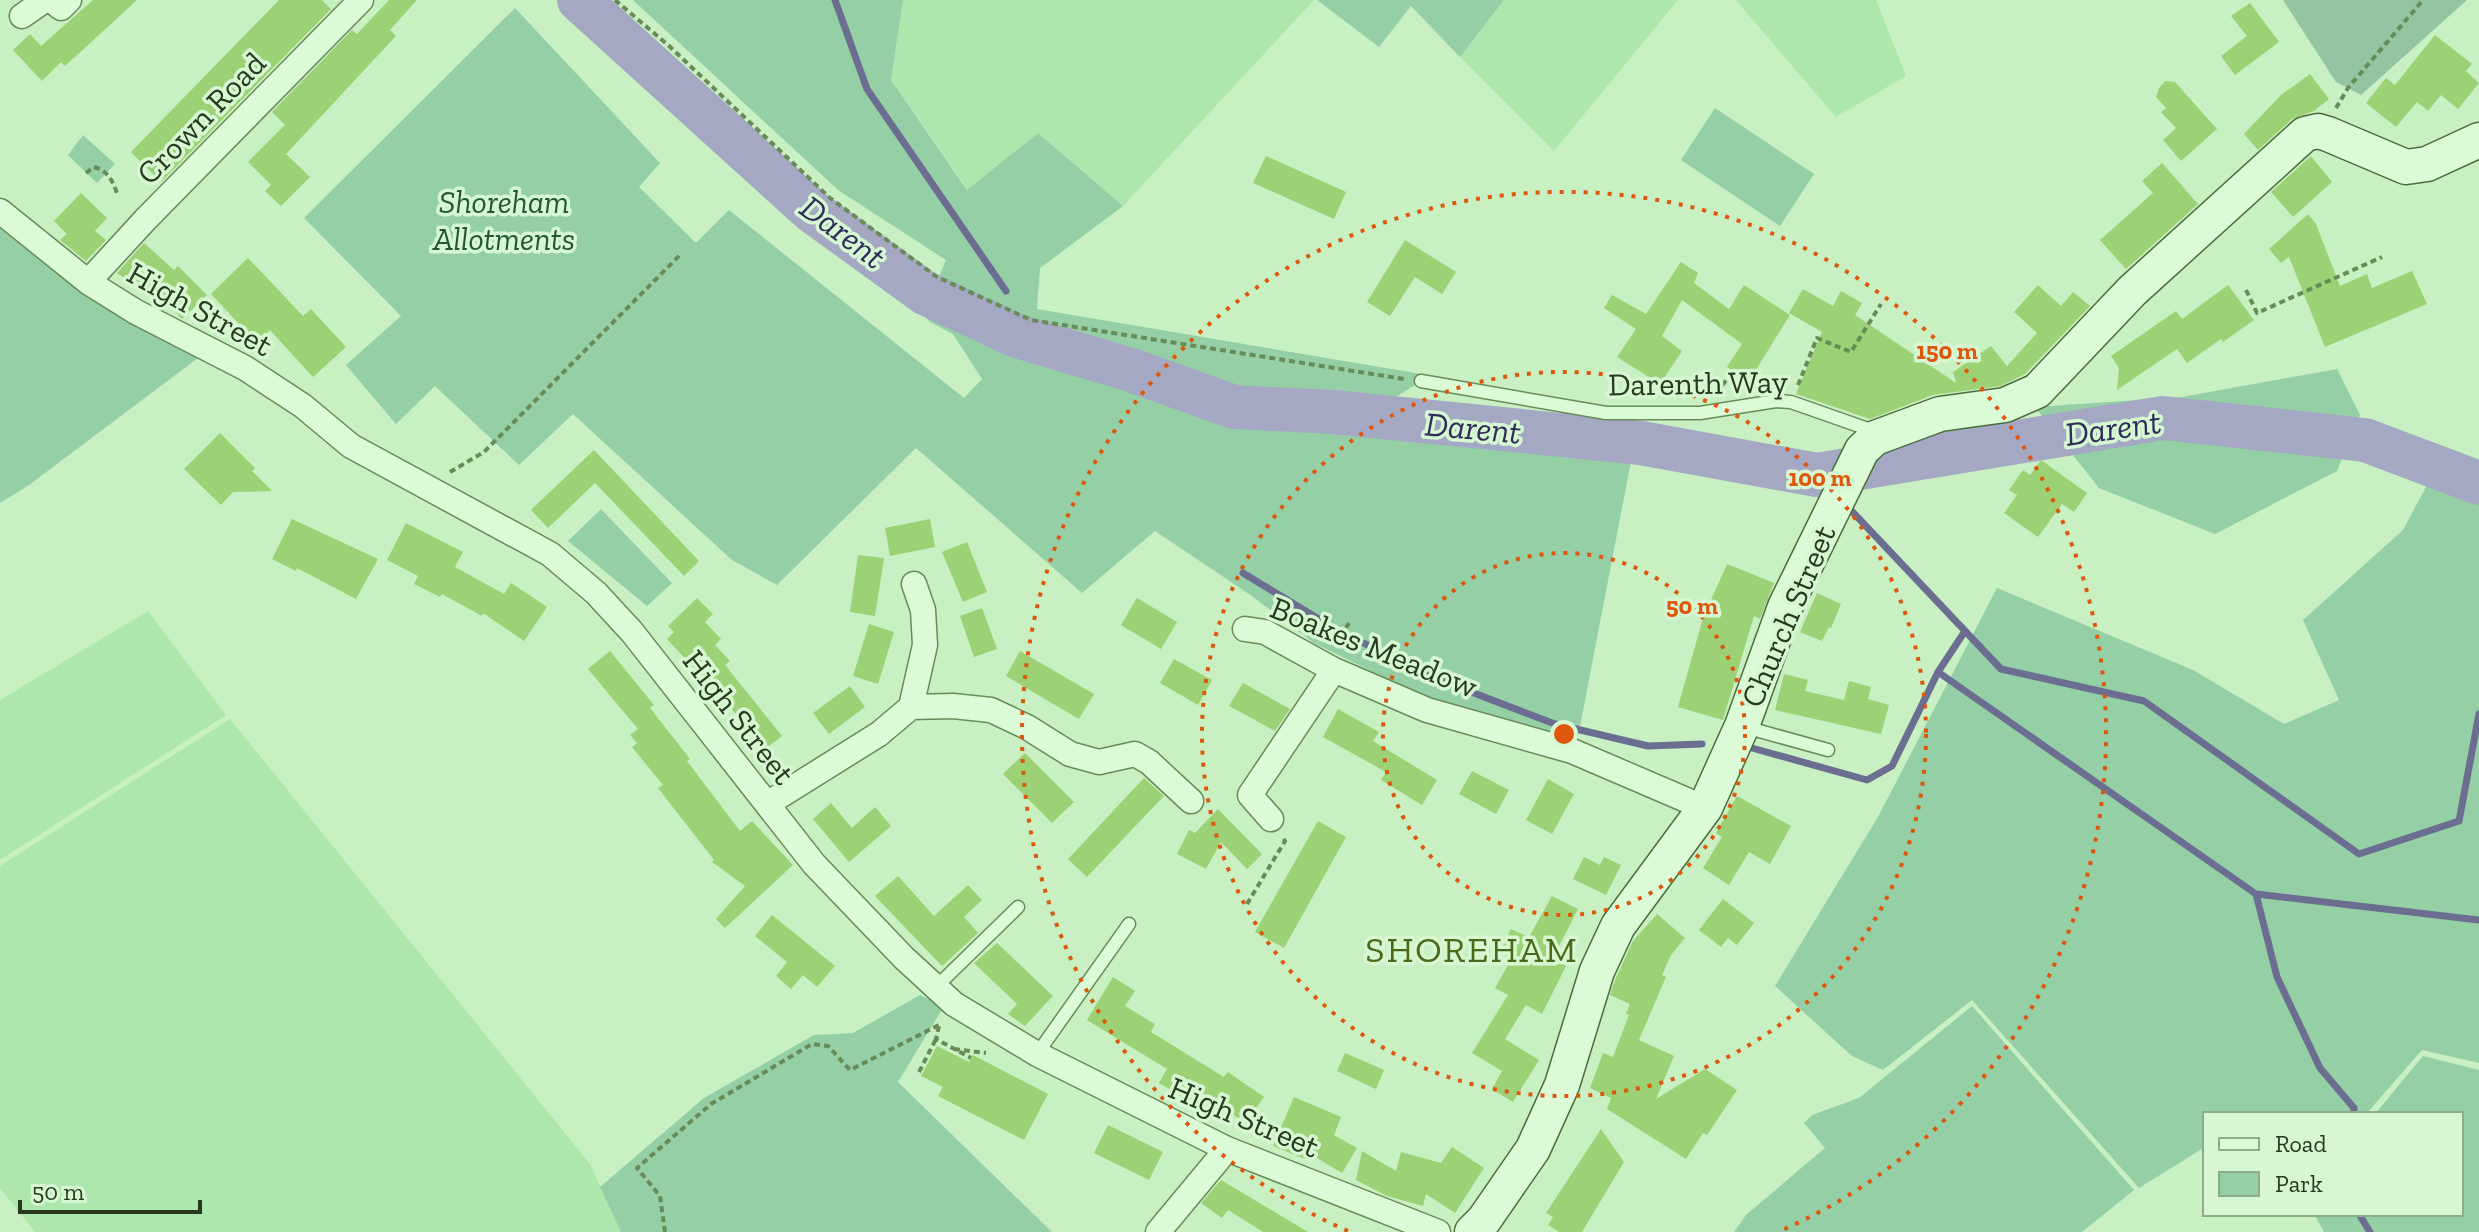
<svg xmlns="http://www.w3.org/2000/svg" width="2479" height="1232" viewBox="0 0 2479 1232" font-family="'Zilla Slab',serif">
	<rect width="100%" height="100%" fill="#c8f0c2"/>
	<path fill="#aee7ae" d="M 903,0 L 1314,0 L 1123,206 L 1038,133 L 968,190 L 891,80 Z
		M 1504,0 L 1678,0 L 1554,151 L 1460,57 Z
		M 1736,0 L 1876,0 L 1906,76 L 1836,117 Z
		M 148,611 L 226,715 L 0,860 L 0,700 Z
		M 230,719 L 590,1164 L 621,1232 L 35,1232 L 0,1188 L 0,866 Z"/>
	<path fill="#95cfa5" d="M 633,0 L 903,0 L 891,80 L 967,190 L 1038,133 L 1123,206 L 1040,268 L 1037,309 L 1439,377 L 1421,381 L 1382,406 L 1233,396 L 1060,337 L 1031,320 L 1014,348 L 1122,378 L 1233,419 L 1330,425 L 1632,456 L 1577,742 L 1432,701 L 1314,643 L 1249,594 L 1155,531 L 1082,593 L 916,448 L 777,585 L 732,560 L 573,414 L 519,465 L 435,386 L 396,424 L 346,365 L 401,316 L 304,218 L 515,8 L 660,163 L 639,187 L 696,243 L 729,210 L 964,398 L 982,379 L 953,334 L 930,322 L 920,311 L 933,291 L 946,260 L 838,190 Z
		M 1317,0 L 1504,0 L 1460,57 L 1411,6 L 1379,47 Z
		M 1715,108 L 1814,174 L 1780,226 L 1681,160 Z
		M 83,135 L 115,164 L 97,183 L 68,155 Z
		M 0,226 L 84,294 L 202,355 L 29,485 L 0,503 Z
		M 2337,369 L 2360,415 L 2337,471 L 2215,534 L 2099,488 L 2035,407 L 2182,397 Z
		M 2442,457 L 2479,471 L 2479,1063 L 2422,1050 L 2366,1114 L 2205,1114 L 2205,1147 L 2139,1188 L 1972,1000 L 1883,1070 L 1852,1056 L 1775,986 L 1878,817 L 1997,588 L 2193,670 L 2284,724 L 2339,700 L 2303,620 L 2403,530 Z
		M 601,509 L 672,583 L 647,606 L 568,541 Z
		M 920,995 L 944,1006 L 898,1082 L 1052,1232 L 621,1232 L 600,1187 L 704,1098 L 814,1035 L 853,1033 Z
		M 1972,1006 L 2134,1190 L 2082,1232 L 1734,1232 L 1746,1215 L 1825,1148 L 1804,1123 L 1812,1115 L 1859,1098 Z
		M 2423,1056 L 2479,1070 L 2479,1232 L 2324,1232 L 2314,1214 L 2461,1214 L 2461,1114 L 2375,1114 Z"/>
	<path fill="#94c4a2" d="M 2283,0 L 2467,0 L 2361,95 L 2336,82 Z"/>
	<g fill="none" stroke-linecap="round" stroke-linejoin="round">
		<path stroke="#6b6e91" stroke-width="7" d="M 835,0 L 867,89 L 1006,291
			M 1817,475 L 1833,491
			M 1847,506 L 2001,669 L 2144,701 L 2359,854 L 2459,821 L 2479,714
			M 1243,573 L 1332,627 L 1427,675 L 1555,724 L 1648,746 L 1702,744
			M 1938,672 L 2256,894 L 2479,920
			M 1752,748 L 1867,780 L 1892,766 L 1938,672 L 1965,631
			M 2256,894 L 2277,977 L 2320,1068 L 2354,1108 L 2354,1114
			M 2359,1214 L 2370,1232"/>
		<path stroke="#a4a8c3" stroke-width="44" d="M 579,0 L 812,211 L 925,293 L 1017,336 L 1131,370 L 1234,407 L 1332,412 L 1641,443 L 1817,475 L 2163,418 L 2365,440 L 2479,483"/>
	</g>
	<path fill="#9cd175" d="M 93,0 L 137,0 L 65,66 L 61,62 L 42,81 L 13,50 L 30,34 L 41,46 Z
		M 279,0 L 322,0 L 331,9 L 161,182 L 131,152 Z
		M 389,0 L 417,0 L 390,30 L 396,36 L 286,154 L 310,177 L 281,206 L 265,191 L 271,185 L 248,162 L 285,125 L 272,112 L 352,30 L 357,34 Z
		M 2250,3 L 2279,42 L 2235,75 L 2221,56 L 2247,36 L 2231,16 Z
		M 2435,35 L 2472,64 L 2466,71 L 2479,83 L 2458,109 L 2441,95 L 2428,111 L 2417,102 L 2396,127 L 2366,103 L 2386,78 L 2395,85 Z
		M 2310,74 L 2329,99 L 2314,111 L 2292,119 L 2258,150 L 2244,134 L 2281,95 Z
		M 2165,81 L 2175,82 L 2217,129 L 2181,161 L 2163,140 L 2176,128 L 2161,112 L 2166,108 L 2156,97 L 2159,88 Z
		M 1266,156 L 1346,192 L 1334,219 L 1253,183 Z
		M 2311,156 L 2332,182 L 2293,217 L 2271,192 Z
		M 2162,163 L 2198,204 L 2126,269 L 2100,240 L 2153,193 L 2142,181 Z
		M 81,193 L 107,218 L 95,231 L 106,240 L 86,261 L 60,240 L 67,234 L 54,221 Z
		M 2308,214 L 2316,224 L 2340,286 L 2367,274 L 2372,288 L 2412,271 L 2427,304 L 2325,347 L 2289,257 L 2281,263 L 2269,249 Z
		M 1405,240 L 1456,272 L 1442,294 L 1415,277 L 1390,316 L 1367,302 Z
		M 144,243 L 174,270 L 178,266 L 207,295 L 182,319 L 153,289 L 149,294 L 117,273 Z
		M 248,258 L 303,316 L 311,309 L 346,347 L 313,377 L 270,330 L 257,343 L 211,294 Z
		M 1681,262 L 1698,273 L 1694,283 L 1729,309 L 1744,285 L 1790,315 L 1749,381 L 1727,367 L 1742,344 L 1682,300 L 1662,336 L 1682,351 L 1660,384 L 1617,357 L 1636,329 L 1604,308 L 1612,295 L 1646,314 Z
		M 2038,285 L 2061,306 L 2073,292 L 2090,306 L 2025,374 L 2000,386 L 1933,395 L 1870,419 L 1796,394 L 1822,332 L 1789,313 L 1803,289 L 1833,306 L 1841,291 L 1862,303 L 1855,315 L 1956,383 L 1953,372 L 1991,346 L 2007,366 L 2037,333 L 2014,312 Z
		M 2228,285 L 2254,320 L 2223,342 L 2221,339 L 2187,363 L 2177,349 L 2117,390 L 2119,368 L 2111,356 L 2176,311 L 2182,319 Z
		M 220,433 L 255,468 L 252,471 L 272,491 L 233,492 L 221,505 L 184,469 Z
		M 594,450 L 699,561 L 684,576 L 595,483 L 548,528 L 531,510 Z
		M 2041,460 L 2087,493 L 2074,512 L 2062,504 L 2038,537 L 2004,513 L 2017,495 L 2009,490 L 2023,470 L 2030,475 Z
		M 292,519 L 378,559 L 356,599 L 297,568 L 296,571 L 272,559 Z
		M 930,519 L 935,547 L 890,556 L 885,528 Z
		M 406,523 L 463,552 L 455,567 L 504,594 L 511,583 L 547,607 L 524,641 L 483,613 L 482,616 L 442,594 L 440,597 L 414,584 L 418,576 L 387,560 Z
		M 967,542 L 987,592 L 963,602 L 942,552 Z
		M 858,555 L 884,558 L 875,616 L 850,612 Z
		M 1727,564 L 1774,583 L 1760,619 L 1754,616 L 1723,720 L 1678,707 L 1703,618 Z
		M 1817,593 L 1841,604 L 1831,628 L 1829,627 L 1822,641 L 1800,632 Z
		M 697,598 L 713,614 L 705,622 L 721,639 L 715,645 L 730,661 L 725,665 L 782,736 L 764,750 L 709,680 L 707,682 L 667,639 L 674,632 L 668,626 Z
		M 1137,598 L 1177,622 L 1161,649 L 1121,625 Z
		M 982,608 L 997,649 L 974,657 L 960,616 Z
		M 869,624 L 894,632 L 878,684 L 853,676 Z
		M 610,651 L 654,705 L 650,708 L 690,759 L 687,761 L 740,831 L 752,821 L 793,865 L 725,928 L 716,919 L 745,886 L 712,862 L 714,860 L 658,788 L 663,785 L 632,747 L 637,743 L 630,735 L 638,729 L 588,669 Z
		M 1020,651 L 1094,694 L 1079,719 L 1006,676 Z
		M 1174,659 L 1212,680 L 1198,705 L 1160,683 Z
		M 1784,674 L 1808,680 L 1805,691 L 1844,700 L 1849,681 L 1871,687 L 1868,699 L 1889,705 L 1881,734 L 1775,710 Z
		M 1243,683 L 1290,709 L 1275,731 L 1229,706 Z
		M 850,686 L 865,707 L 829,734 L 813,713 Z
		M 1338,709 L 1379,732 L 1373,741 L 1437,780 L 1422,805 L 1381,780 L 1386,772 L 1323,737 Z
		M 1025,753 L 1074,802 L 1052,823 L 1003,774 Z
		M 1472,771 L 1509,790 L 1496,814 L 1459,794 Z
		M 1144,778 L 1164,796 L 1087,877 L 1068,859 Z
		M 1548,779 L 1574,794 L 1552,834 L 1526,820 Z
		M 1737,796 L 1791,826 L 1770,864 L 1749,852 L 1729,885 L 1703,868 L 1722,837 L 1716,833 Z
		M 831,803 L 852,828 L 875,807 L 891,826 L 849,862 L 813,819 Z
		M 1218,809 L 1262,854 L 1247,869 L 1221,842 L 1206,869 L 1177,854 L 1189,830 L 1195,833 Z
		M 1318,821 L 1346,837 L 1284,948 L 1255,932 Z
		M 1584,857 L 1600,865 L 1604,857 L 1621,865 L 1606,895 L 1573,879 Z
		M 898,876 L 934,916 L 968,885 L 982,900 L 964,917 L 978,933 L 942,966 L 875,896 Z
		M 1552,896 L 1578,909 L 1555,954 L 1569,960 L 1542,1014 L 1526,1005 L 1505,1039 L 1539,1060 L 1513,1102 L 1492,1089 L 1502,1071 L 1472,1053 L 1508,995 L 1495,988 L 1512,958 L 1500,952 L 1511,929 L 1529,937 Z
		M 1723,899 L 1754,923 L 1737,945 L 1728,938 L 1721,947 L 1699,930 Z
		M 1657,914 L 1685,938 L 1671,955 L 1662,975 L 1666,977 L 1639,1040 L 1674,1056 L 1656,1099 L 1705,1069 L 1737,1090 L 1707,1135 L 1703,1133 L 1686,1159 L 1607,1109 L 1611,1098 L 1590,1088 L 1603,1053 L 1613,1057 L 1629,1015 L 1626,1014 L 1630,1004 L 1610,995 L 1615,980 L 1633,941 Z
		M 772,915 L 835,966 L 817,987 L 803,975 L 791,989 L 776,976 L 787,962 L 755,936 Z
		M 997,943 L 1053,996 L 1025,1026 L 1008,1014 L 1017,1004 L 974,963 Z
		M 1113,977 L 1135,991 L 1125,1006 L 1155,1024 L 1151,1032 L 1224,1077 L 1228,1072 L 1264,1097 L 1245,1123 L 1198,1090 L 1191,1102 L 1159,1083 L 1167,1069 L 1087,1020 Z
		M 937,1046 L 969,1062 L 973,1055 L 1048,1094 L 1024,1140 L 938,1096 L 943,1087 L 921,1076 Z
		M 1345,1053 L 1384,1070 L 1376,1089 L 1337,1071 Z
		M 1294,1097 L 1341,1117 L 1334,1135 L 1357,1148 L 1342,1173 L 1307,1152 L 1305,1159 L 1273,1146 Z
		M 1108,1125 L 1163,1152 L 1149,1180 L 1094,1153 Z
		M 1601,1129 L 1624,1162 L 1582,1232 L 1559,1232 L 1548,1225 L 1553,1217 L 1546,1213 Z
		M 1452,1147 L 1484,1168 L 1455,1213 L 1426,1194 L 1423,1206 L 1387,1196 L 1356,1180 L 1362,1151 L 1396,1171 L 1401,1152 L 1441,1163 Z
		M 1221,1180 L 1308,1232 L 1263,1232 L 1228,1210 L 1222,1218 L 1201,1203 Z"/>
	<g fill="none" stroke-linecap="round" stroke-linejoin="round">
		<defs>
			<path id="lane" d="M 1421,381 L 1606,413 L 1700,413 L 1776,401 L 1791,402 L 1865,428 L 1873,436
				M 1745,727 L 1828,750
				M 936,987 L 1018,907
				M 1037,1054 L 1129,924"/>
			<path id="street" d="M 51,0 L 61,8 L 69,0
				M 22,16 L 45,0
				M 0,211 L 88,282 L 136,312 L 245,368 L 303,406 L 351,446 L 550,554 L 596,593 L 632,632 L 814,864 L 904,958 L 954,1004 L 1037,1054 L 1227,1149 L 1438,1232
				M 88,282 L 145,220 L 361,0
				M 1245,629 L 1265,632 L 1334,670 L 1427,710 L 1572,751 L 1705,808
				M 911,707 L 953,706 L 991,710 L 1027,727 L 1070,754 L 1099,762 L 1135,754 L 1149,762 L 1191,801
				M 767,804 L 879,734 L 911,707 L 925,645 L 923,610 L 914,584
				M 1271,819 L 1250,795 L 1334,670
				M 1158,1232 L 1227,1149"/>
			<path id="secondary" d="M 1472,1232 L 1484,1220 L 1533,1149 L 1562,1085 L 1597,971 L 1618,926 L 1705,808 L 1742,726 L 1785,607 L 1862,450 L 1875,438 L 1940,414 L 2005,405 L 2037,391 L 2132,291 L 2305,134 L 2318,131 L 2328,134 L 2406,167 L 2427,164 L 2479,140"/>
		</defs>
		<use href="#lane" stroke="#688b58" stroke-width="15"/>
		<use href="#street" stroke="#688b58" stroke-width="27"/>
		<use href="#secondary" stroke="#4c6d3b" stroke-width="37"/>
		<path stroke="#688b58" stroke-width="4" stroke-dasharray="6 4" stroke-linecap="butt" d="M 615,0 L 668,45 L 830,198 L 937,277 L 1031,320 L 1404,379
			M 2336,108 L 2348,88 L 2423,0
			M 86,173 L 94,167 C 108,171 112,180 117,193
			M 2246,290 L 2257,313 L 2382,257
			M 1798,385 L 1817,338 L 1851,352 L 1881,304
			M 1716,393 L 1732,373
			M 450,472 L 484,452 L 680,255
			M 1336,645 L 1349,623
			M 1247,904 L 1285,841 L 1283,838
			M 939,1026 L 936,1039 L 971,1058
			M 954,1049 L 986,1053
			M 919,1072 L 936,1039
			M 665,1232 L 660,1196 L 637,1168 L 711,1104 L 812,1044 L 828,1046 L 850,1070 L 939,1025"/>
		<use href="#lane" stroke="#dafbd5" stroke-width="12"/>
		<use href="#street" stroke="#dafbd5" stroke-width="24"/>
		<use href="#secondary" stroke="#dafbd5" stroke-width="34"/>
	</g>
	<g fill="none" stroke="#de570d" stroke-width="4" stroke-dasharray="4 8">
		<circle cx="1564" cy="734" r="181"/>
		<circle cx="1564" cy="734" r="362"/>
		<path d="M1348 1231A542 542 0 1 1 1780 1231"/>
	</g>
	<g text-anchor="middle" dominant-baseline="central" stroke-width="7" stroke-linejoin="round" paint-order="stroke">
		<g font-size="32" fill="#273a1d" stroke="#d6f7d2">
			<text transform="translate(201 118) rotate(-46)">Crown Road</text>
			<text transform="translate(200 309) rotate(29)">High Street</text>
			<text transform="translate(1698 383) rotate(-1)">Darenth Way</text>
			<text transform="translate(1788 616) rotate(-67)">Church Street</text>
			<text transform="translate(1374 647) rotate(22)">Boakes Meadow</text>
			<text transform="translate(739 717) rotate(52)">High Street</text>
			<text transform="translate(1244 1117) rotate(23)">High Street</text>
		</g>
		<g font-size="32" font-style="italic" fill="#225838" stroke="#d6f7d2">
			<text x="504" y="202">Shoreham<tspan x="504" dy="37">Allotments</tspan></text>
		</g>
		<g font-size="34" font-style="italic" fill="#302b5b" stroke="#d6f7d2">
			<text transform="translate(843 232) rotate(37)">Darent</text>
			<text transform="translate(1473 428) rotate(5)">Darent</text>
			<text transform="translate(2113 428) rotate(-8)">Darent</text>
		</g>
		<g font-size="36" letter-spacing="2" fill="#4c691a" stroke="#d6f7d2">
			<text x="1472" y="949">SHOREHAM</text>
		</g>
	</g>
	<circle cx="1564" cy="734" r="12" fill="#de570d" stroke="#d6f7d2" stroke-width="4"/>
	<g font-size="24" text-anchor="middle" font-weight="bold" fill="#de570d" stroke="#d6f7d2" stroke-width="7" stroke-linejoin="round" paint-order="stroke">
		<text x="1947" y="359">150 m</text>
		<text x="1820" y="486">100 m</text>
		<text x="1692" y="614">50 m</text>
	</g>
	<rect x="2203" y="1112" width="260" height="104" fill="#d6f7d2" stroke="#90ab8a" stroke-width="2"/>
	<rect x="2219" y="1138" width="40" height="12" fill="#dafbd5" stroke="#90ab8a" stroke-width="2"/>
	<text x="2275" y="1152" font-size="24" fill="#273a1d">Road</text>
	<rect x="2219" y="1172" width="40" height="24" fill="#95cfa5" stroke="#90ab8a" stroke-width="2"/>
	<text x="2275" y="1192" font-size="24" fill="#273a1d">Park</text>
	<path d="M20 1200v12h180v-12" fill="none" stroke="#273a1d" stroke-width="4"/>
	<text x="32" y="1200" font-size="24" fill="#273a1d" stroke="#d6f7d2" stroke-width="6" paint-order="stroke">50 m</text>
</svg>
